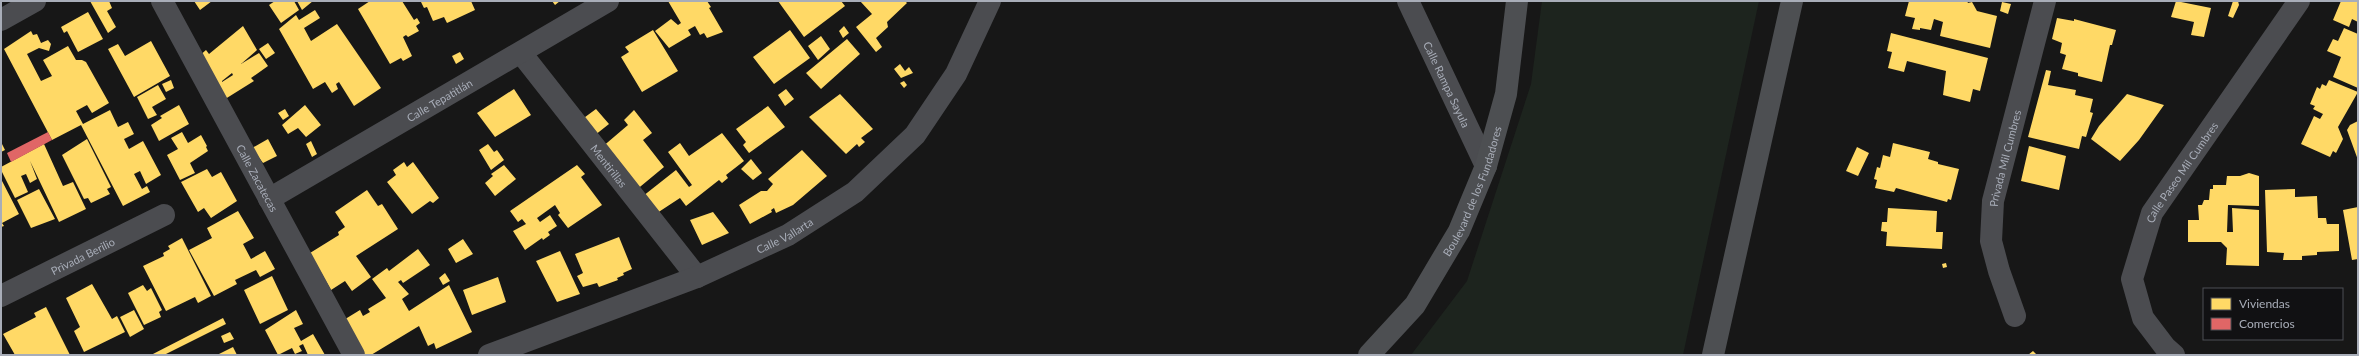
<svg xmlns="http://www.w3.org/2000/svg" width="2359" height="356" viewBox="0 0 2359 356" font-family="Lato,sans-serif">
	<rect width="100%" height="100%" fill="#171717"/>
	<path fill="#1d241e" d="M 1542,1 L 1759,1 L 1683,355 L 1411,355 L 1467,281 L 1531,84 Z"/>
	<path fill="#ffd966" fill-rule="evenodd" d="M 90,1 L 109,1 L 112,8 L 107,11 L 116,27 L 108,33 Z
		M 194,1 L 212,1 L 200,10 Z
		M 275,1 L 294,1 L 299,10 L 281,23 L 269,5 Z
		M 297,1 L 313,1 L 302,10 Z
		M 370,1 L 402,1 L 414,20 L 417,18 L 420,23 L 416,26 L 419,31 L 408,37 L 406,35 L 403,37 L 412,56 L 403,61 L 401,58 L 390,64 L 358,9 Z
		M 471,1 L 475,10 L 447,23 L 444,17 L 433,21 L 427,7 L 424,8 L 421,2 Z
		M 552,1 L 560,1 L 555,5 Z
		M 668,1 L 707,1 L 711,7 L 709,8 L 723,32 L 707,38 L 704,33 L 700,35 L 695,26 L 688,30 L 691,35 L 669,48 L 655,31 L 671,19 L 678,25 L 681,23 Z
		M 778,1 L 841,1 L 845,6 L 804,37 Z
		M 860,1 L 905,1 L 907,3 L 887,22 L 888,27 L 876,38 L 882,47 L 876,52 L 856,27 L 872,14 Z
		M 1909,1 L 1967,1 L 1968,3 L 1972,2 L 1977,11 L 1997,16 L 1990,48 L 1940,36 L 1943,22 L 1934,19 L 1931,30 L 1920,28 L 1920,30 L 1912,29 L 1915,18 L 1905,16 Z
		M 2176,1 L 2211,8 L 2204,37 L 2191,35 L 2194,22 L 2171,17 Z
		M 2233,1 L 2238,1 L 2239,5 L 2233,18 L 2228,16 Z
		M 2341,1 L 2358,1 L 2358,22 L 2352,19 L 2349,27 L 2333,20 Z
		M 2002,2 L 2011,4 L 2008,14 L 2000,11 Z
		M 315,10 L 320,18 L 304,28 L 311,41 L 337,24 L 381,88 L 354,106 L 339,82 L 336,84 L 338,89 L 332,93 L 325,82 L 313,89 L 279,29 L 296,15 L 299,20 Z
		M 88,12 L 103,39 L 78,52 L 67,31 L 64,33 L 61,27 Z
		M 2057,18 L 2074,21 L 2074,19 L 2116,30 L 2112,45 L 2110,45 L 2102,82 L 2078,76 L 2078,73 L 2062,69 L 2066,55 L 2060,53 L 2062,43 L 2052,39 Z
		M 243,26 L 257,50 L 241,64 L 259,53 L 268,66 L 251,78 L 254,81 L 222,101 L 198,57 L 206,50 L 209,54 ZM 232,73 L 233,75 L 222,82 L 222,81 Z
		M 844,26 L 849,33 L 843,38 L 839,31 Z
		M 2344,28 L 2358,34 L 2358,88 L 2333,77 L 2341,57 L 2327,51 L 2333,39 L 2338,41 Z
		M 653,30 L 678,71 L 642,92 L 621,57 L 629,52 L 625,47 Z
		M 790,30 L 810,58 L 774,84 L 753,57 Z
		M 31,31 L 33,35 L 37,34 L 41,43 L 48,40 L 51,44 L 49,51 L 39,48 L 27,54 L 41,81 L 52,76 L 43,60 L 68,46 L 76,60 L 82,60 L 86,62 L 109,103 L 92,113 L 87,105 L 76,111 L 83,124 L 110,110 L 118,127 L 128,122 L 134,134 L 124,139 L 129,149 L 143,141 L 161,175 L 146,184 L 140,171 L 134,174 L 142,189 L 147,186 L 150,192 L 123,206 L 81,125 L 52,140 L 4,49 Z
		M 1891,33 L 1988,58 L 1980,91 L 1973,89 L 1970,102 L 1943,95 L 1946,71 L 1907,61 L 1904,72 L 1888,68 L 1892,52 L 1887,51 Z
		M 821,36 L 830,49 L 818,60 L 808,46 Z
		M 847,39 L 860,54 L 821,89 L 806,73 Z
		M 151,41 L 170,76 L 134,97 L 108,49 L 118,44 L 125,56 Z
		M 268,43 L 275,53 L 266,59 L 259,49 Z
		M 460,52 L 464,59 L 456,64 L 452,56 Z
		M 900,64 L 905,71 L 909,67 L 913,73 L 901,78 L 894,69 Z
		M 2046,70 L 2051,71 L 2048,85 L 2076,90 L 2075,95 L 2093,99 L 2090,112 L 2093,113 L 2086,137 L 2082,136 L 2079,149 L 2028,137 Z
		M 171,80 L 174,88 L 166,92 L 162,84 Z
		M 2329,80 L 2358,92 L 2338,127 L 2343,139 L 2336,153 L 2333,151 L 2330,157 L 2301,144 L 2314,116 L 2320,119 L 2323,114 L 2313,109 L 2315,106 L 2310,104 L 2317,87 L 2320,89 L 2322,84 L 2326,86 Z
		M 904,81 L 907,85 L 904,88 L 900,83 Z
		M 158,85 L 166,99 L 152,107 L 157,115 L 148,119 L 137,97 Z
		M 514,89 L 531,115 L 495,137 L 477,113 Z
		M 786,89 L 794,99 L 785,106 L 778,95 Z
		M 840,94 L 873,129 L 861,138 L 865,142 L 859,147 L 857,144 L 846,154 L 809,117 Z
		M 2127,94 L 2164,105 L 2139,140 L 2120,161 L 2091,139 L 2099,126 Z
		M 179,105 L 189,124 L 159,141 L 151,125 L 162,118 L 160,116 Z
		M 305,105 L 321,125 L 306,137 L 298,128 L 288,134 L 282,125 Z
		M 768,106 L 785,127 L 749,153 L 743,145 L 746,142 L 736,129 Z
		M 285,109 L 289,116 L 283,120 L 278,113 Z
		M 596,109 L 609,124 L 590,139 L 577,123 Z
		M 634,110 L 652,133 L 643,140 L 664,167 L 635,191 L 601,148 L 628,125 L 624,120 Z
		M 2358,121 L 2358,160 L 2347,130 L 2350,125 Z
		M 182,132 L 188,143 L 201,135 L 207,146 L 206,147 L 208,151 L 190,163 L 195,173 L 180,180 L 167,155 L 178,149 L 171,138 Z
		M 722,133 L 744,161 L 726,175 L 728,178 L 722,183 L 719,180 L 686,206 L 680,198 L 651,217 L 638,200 L 676,170 L 689,187 L 692,185 L 668,152 L 680,143 L 689,156 Z
		M 87,139 L 111,187 L 107,189 L 110,194 L 91,203 L 88,198 L 84,199 L 62,155 Z
		M 268,139 L 277,156 L 263,163 L 252,148 Z
		M 311,141 L 317,154 L 312,157 L 306,144 Z
		M 1,142 L 5,150 L 1,152 Z
		M 1893,143 L 1930,152 L 1928,159 L 1938,162 L 1938,164 L 1959,169 L 1951,200 L 1948,199 L 1947,202 L 1896,188 L 1894,192 L 1875,188 L 1877,180 L 1874,179 L 1877,167 L 1880,168 L 1883,155 L 1890,157 Z
		M 44,144 L 63,186 L 73,182 L 86,209 L 59,222 L 30,161 L 37,179 L 30,183 L 26,174 L 21,176 L 28,192 L 15,198 L 1,170 L 1,167 Z
		M 488,144 L 494,152 L 497,150 L 504,160 L 491,170 L 479,150 Z
		M 2029,146 L 2066,156 L 2059,190 L 2021,181 Z
		M 1857,147 L 1869,153 L 1858,176 L 1846,171 Z
		M 802,150 L 827,176 L 793,205 L 776,213 L 774,208 L 771,210 L 772,212 L 750,224 L 739,205 L 761,191 L 767,191 L 773,184 L 768,179 Z
		M 751,159 L 762,173 L 753,180 L 741,169 Z
		M 404,162 L 407,167 L 413,162 L 439,198 L 433,203 L 430,201 L 412,214 L 387,182 L 396,175 L 393,170 Z
		M 504,165 L 516,179 L 495,196 L 485,183 L 493,176 L 491,174 Z
		M 577,165 L 585,174 L 581,177 L 602,205 L 568,228 L 558,215 L 560,213 L 555,205 L 537,218 L 540,222 L 550,215 L 557,226 L 548,232 L 550,235 L 543,240 L 542,238 L 525,250 L 513,231 L 526,224 L 522,219 L 518,222 L 510,211 Z
		M 207,169 L 212,177 L 221,172 L 237,201 L 211,218 L 204,208 L 198,212 L 181,182 Z
		M 2249,173 L 2259,176 L 2259,206 L 2228,205 L 2227,232 L 2233,232 L 2232,208 L 2259,210 L 2259,266 L 2226,265 L 2227,248 L 2221,242 L 2188,242 L 2188,220 L 2199,220 L 2198,205 L 2202,205 L 2204,200 L 2209,200 L 2210,189 L 2213,189 L 2213,185 L 2226,185 L 2227,176 L 2240,176 Z
		M 1,179 L 19,214 L 2,223 L 4,226 L 1,227 Z
		M 39,189 L 55,219 L 31,228 L 17,200 Z
		M 2295,189 L 2295,197 L 2317,196 L 2318,218 L 2326,218 L 2327,224 L 2339,224 L 2339,251 L 2317,252 L 2317,255 L 2302,256 L 2302,260 L 2283,260 L 2284,253 L 2267,252 L 2265,190 Z
		M 367,190 L 378,206 L 382,204 L 398,229 L 356,256 L 371,277 L 352,291 L 345,281 L 331,290 L 310,253 L 339,235 L 338,232 L 345,227 L 335,212 Z
		M 2358,207 L 2358,259 L 2352,260 L 2343,210 Z
		M 1888,208 L 1937,211 L 1936,232 L 1943,232 L 1942,249 L 1886,246 L 1887,232 L 1881,231 L 1882,222 L 1887,222 Z
		M 238,211 L 254,238 L 243,244 L 251,259 L 265,251 L 275,269 L 260,277 L 256,270 L 235,280 L 237,284 L 214,296 L 189,250 L 212,238 L 207,228 Z
		M 713,212 L 729,233 L 702,245 L 690,220 Z
		M 619,237 L 632,269 L 623,273 L 624,275 L 617,278 L 618,280 L 599,287 L 597,283 L 583,287 L 577,276 L 583,273 L 575,254 Z
		M 182,238 L 211,296 L 198,303 L 195,297 L 166,311 L 143,266 L 164,256 L 163,253 L 170,249 L 168,246 Z
		M 463,239 L 473,254 L 456,263 L 448,249 Z
		M 418,249 L 430,265 L 403,283 L 401,280 L 398,282 L 409,294 L 402,299 L 409,311 L 449,285 L 472,332 L 436,349 L 434,343 L 428,346 L 419,326 L 371,355 L 360,355 L 342,321 L 360,310 L 363,316 L 370,312 L 368,309 L 386,298 L 372,279 L 387,268 L 389,271 Z
		M 560,251 L 580,294 L 557,302 L 536,261 Z
		M 1946,263 L 1947,267 L 1943,268 L 1942,264 Z
		M 445,273 L 450,281 L 443,285 L 439,278 Z
		M 272,276 L 288,310 L 260,324 L 244,290 Z
		M 498,277 L 506,302 L 472,315 L 463,290 Z
		M 92,284 L 112,319 L 117,316 L 125,332 L 84,352 L 74,331 L 80,327 L 66,298 Z
		M 143,285 L 147,291 L 151,288 L 162,310 L 159,312 L 161,317 L 144,325 L 128,293 Z
		M 46,307 L 70,355 L 15,355 L 3,334 L 36,317 L 34,313 Z
		M 134,310 L 144,329 L 130,337 L 120,317 Z
		M 296,310 L 303,324 L 294,328 L 301,341 L 313,334 L 325,355 L 308,355 L 303,344 L 299,346 L 302,351 L 295,354 L 292,348 L 278,355 L 265,330 Z
		M 223,318 L 226,324 L 164,355 L 151,355 Z
		M 230,332 L 234,339 L 224,343 L 221,336 Z
		M 233,347 L 237,355 L 217,355 Z
		M 2033,351 L 2037,355 L 2028,355 Z"/>
	<path fill="#e06666" d="M 48,132 L 52,140 L 11,162 L 7,153 Z"/>
	<g fill="none" stroke-linecap="round" stroke-linejoin="round">
		<g stroke="#4b4c50" stroke-width="22">
			<path id="s1" d="M 162,1 L 354,355"/>
			<path id="s2" d="M 1408,1 L 1486,166"/>
			<path d="M 1,20 L 35,1"/>
			<path id="s3" d="M 521,53 L 697,277"/>
			<path id="s4" d="M 269,199 L 608,1"/>
			<path id="s5" d="M 1,296 L 164,215"/>
			<path id="s6" d="M 2015,316 L 1999,271 L 1991,241 L 1993,201 L 2045,1"/>
			<path id="s7" d="M 489,355 L 697,277 L 788,235 L 855,192 L 915,135 L 956,74 L 990,1"/>
		</g>
		<path stroke="#4b4c50" stroke-width="22" id="s8" d="M 2174,355 L 2165,347 L 2143,318 L 2132,279 L 2152,213 L 2299,1"/>
		<g stroke="#4d4f52" stroke-width="22">
			<path id="s9" d="M 1369,355 L 1415,305 L 1459,231 L 1486,166 L 1506,94 L 1517,1"/>
			<path d="M 1713,355 L 1792,1"/>
		</g>
	</g>
	<g text-anchor="middle" dominant-baseline="central" stroke-width="4" stroke-linejoin="round" paint-order="stroke">
		<g font-size="11" fill="#a8adb8" stroke="#111113">
			<text stroke="none"><textPath href="#s2" startOffset="92">Calle Rampa Sayula</textPath></text>
			<text stroke="none"><textPath href="#s4" startOffset="197">Calle Tepatitlán</textPath></text>
			<text stroke="none"><textPath href="#s6" startOffset="163">Privada Mil Cumbres</textPath></text>
			<text stroke="none"><textPath href="#s3" startOffset="143">Mentirillas</textPath></text>
			<text stroke="none"><textPath href="#s8" startOffset="208">Calle Paseo Mil Cumbres</textPath></text>
			<text stroke="none"><textPath href="#s1" startOffset="201">Calle Zacatecas</textPath></text>
			<text stroke="none"><textPath href="#s9" startOffset="196">Boulevard de los Fundadores</textPath></text>
			<text stroke="none"><textPath href="#s7" startOffset="319">Calle Vallarta</textPath></text>
			<text stroke="none"><textPath href="#s5" startOffset="91">Privada Berilio</textPath></text>
		</g>
	</g>
	<rect width="2359" height="356" fill="none" stroke="#a8adb8" stroke-width="4"/>
	<rect x="2203" y="288" width="140" height="52" fill="#111113" stroke="#4d4f55"/>
	<rect x="2211" y="298" width="20" height="12" fill="#ffd966" stroke="#4d4f55"/>
	<text x="2239" y="308" font-size="12" fill="#a8adb8">Viviendas</text>
	<rect x="2211" y="318" width="20" height="12" fill="#e06666" stroke="#4d4f55"/>
	<text x="2239" y="328" font-size="12" fill="#a8adb8">Comercios</text>
</svg>
